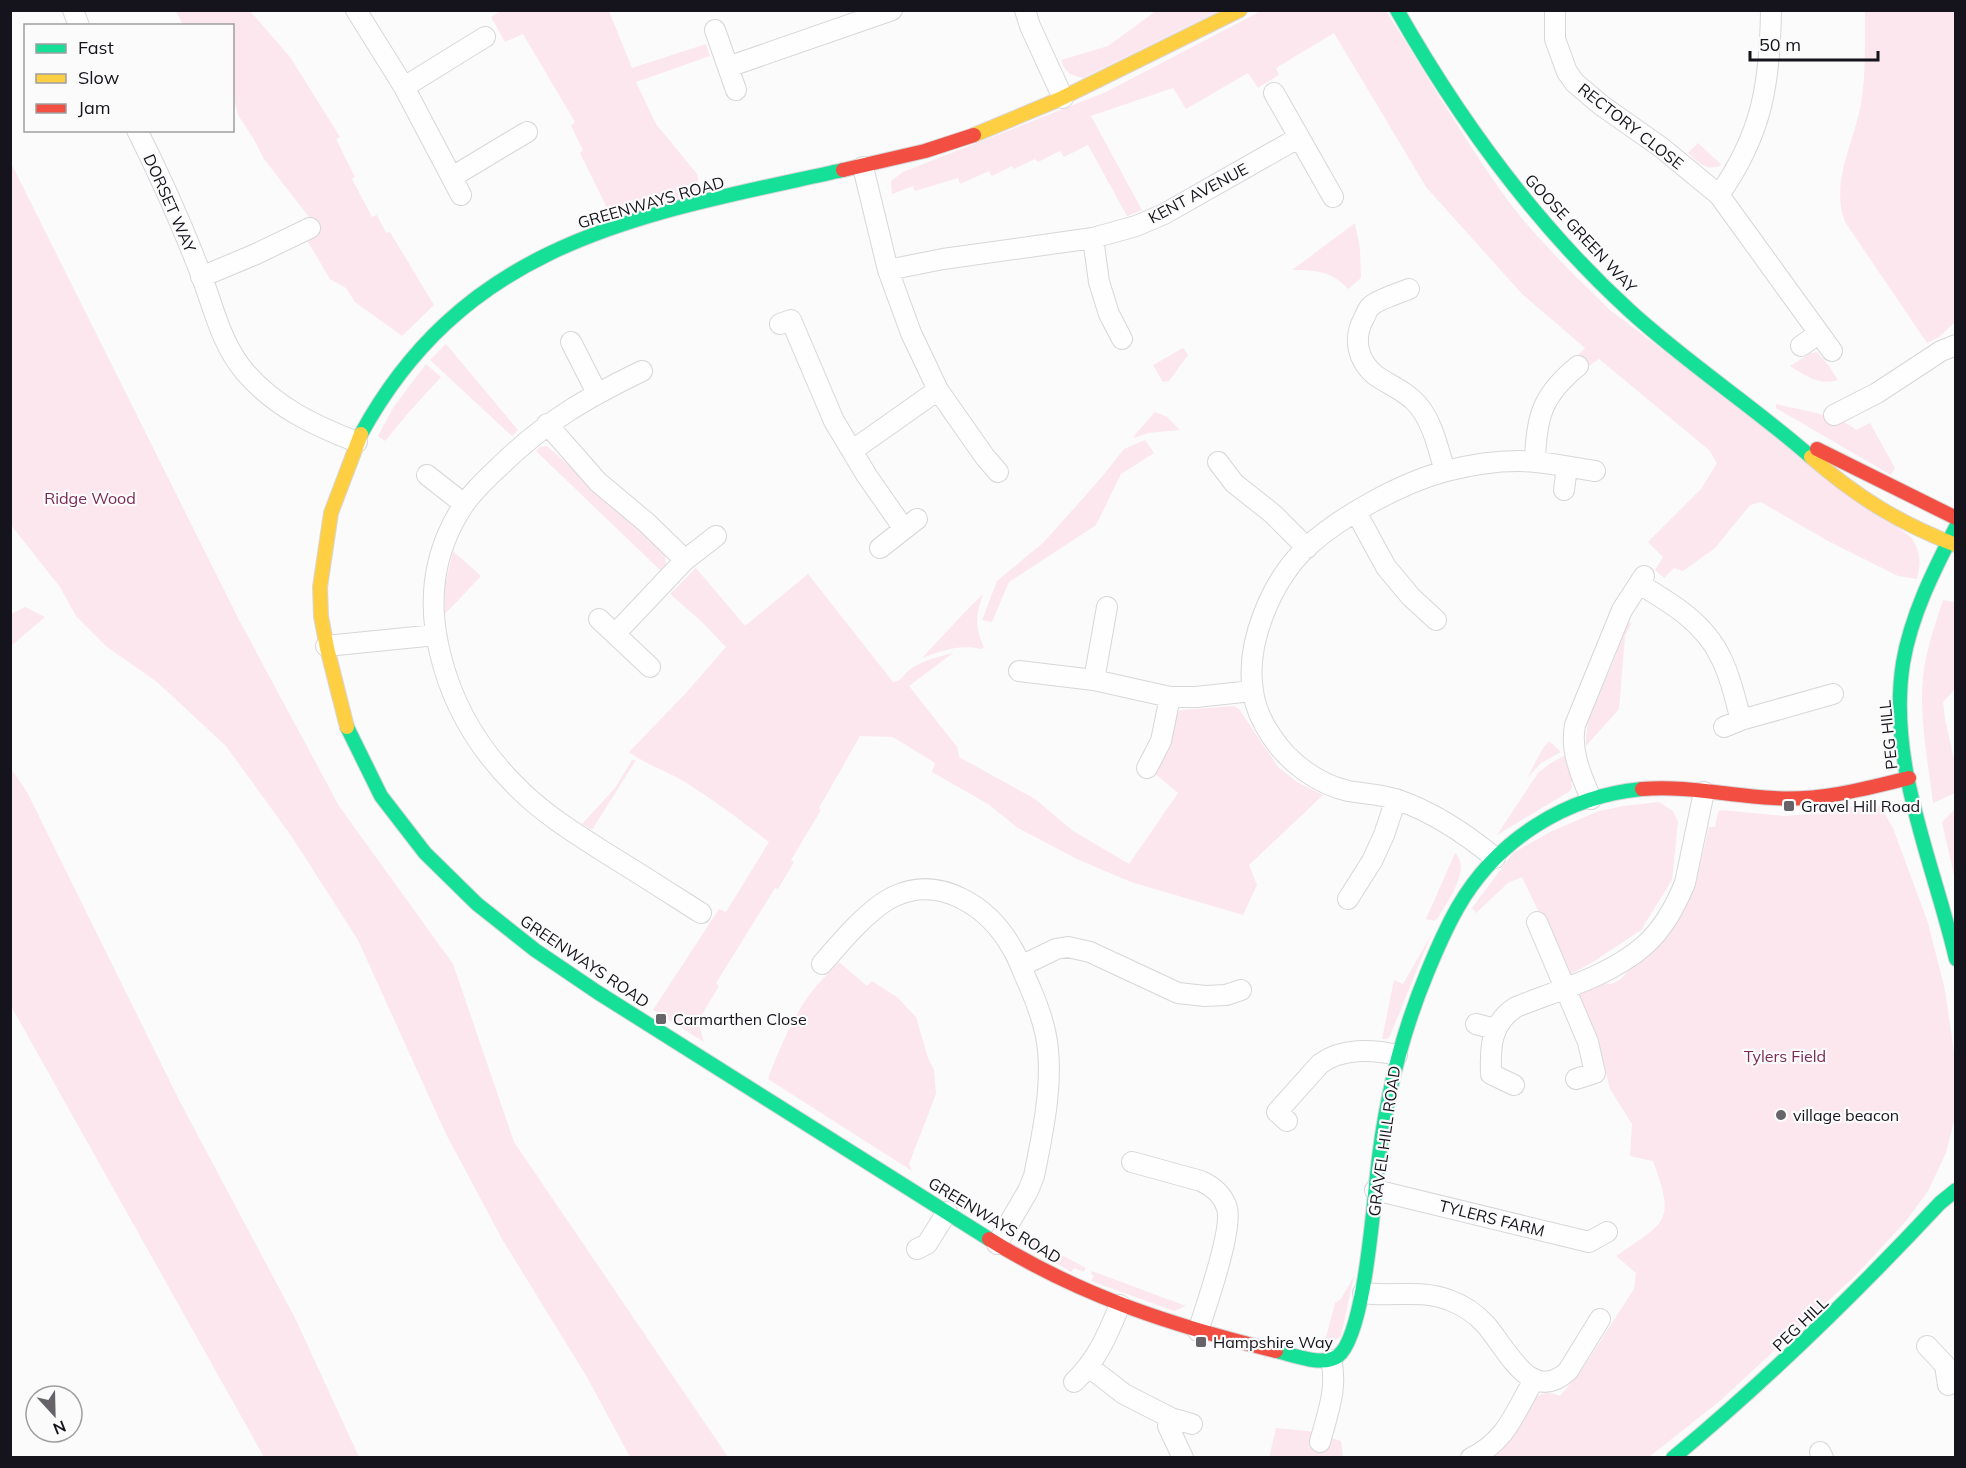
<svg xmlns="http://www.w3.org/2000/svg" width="1966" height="1468" viewBox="0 0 1966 1468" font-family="Mulish,sans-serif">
	<rect width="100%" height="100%" fill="#fbfbfb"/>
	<path fill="#fce7ef" d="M 176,11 L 250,11 L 290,57 L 340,137 L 336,139 L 355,177 L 352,179 L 372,217 L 377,215 L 386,233 L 390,232 L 434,305 L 402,336 L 355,302 L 346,288 L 330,279 L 307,240 L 319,230 L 264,159 L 253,138 L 238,115 L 233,96 L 232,26 L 183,25 Z
		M 501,11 L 609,11 L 632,68 L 706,44 L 710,56 L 636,82 L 656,124 L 697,174 L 701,194 L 613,220 L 580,153 L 583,150 L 571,126 L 575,122 L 523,34 L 505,42 L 491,17 Z
		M 1156,11 L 1219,11 L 1083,78 C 1070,75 1066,73 1061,60 L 1108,46 Z
		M 1261,11 L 1386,11 C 1422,67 1456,126 1494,181 C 1526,229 1569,270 1610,310 L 1912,538 C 1921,555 1921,561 1917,579 L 1898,576 L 1828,541 L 1761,502 L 1750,505 L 1715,548 L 1683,571 L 1674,568 L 1664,578 L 1655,570 L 1663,557 L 1648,542 L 1701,489 L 1717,463 L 1709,450 L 1599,359 L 1589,366 L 1578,355 L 1585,348 L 1523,295 L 1426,187 L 1334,33 L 1276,68 L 1279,75 L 1258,88 L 1248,73 L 1186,109 L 1173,88 L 1091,116 L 1142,210 L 1127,216 L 1088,145 L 1064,157 L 1060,151 L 1038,162 L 1035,159 L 1014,169 L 1012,166 L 992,176 L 989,171 L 960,184 L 958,178 L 915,191 L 913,186 L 892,194 L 891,181 L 903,172 L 1106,92 Z
		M 1865,11 L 1955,11 L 1955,322 L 1939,337 L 1927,343 L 1845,222 C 1830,182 1854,143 1861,104 C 1866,73 1865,41 1865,11 Z
		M 1698,143 L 1722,165 C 1707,172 1699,163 1688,153 Z
		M 11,163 L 239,620 L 339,806 L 453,964 L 514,1142 L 728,1457 L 630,1457 L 587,1377 L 502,1239 L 446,1134 L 358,940 L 292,837 L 226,746 L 157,682 L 107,647 L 76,616 L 60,587 L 11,525 Z
		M 1355,223 L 1360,249 L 1361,278 L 1348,289 C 1332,271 1315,270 1292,270 Z
		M 446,344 L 518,430 L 512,436 L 430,360 Z
		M 1183,348 L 1188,355 L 1169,381 L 1163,382 L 1153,365 Z
		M 1817,352 L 1829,366 L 1838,380 C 1820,386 1806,376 1790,366 L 1811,353 Z
		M 426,364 L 441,377 L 409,412 L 385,441 L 378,436 L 393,408 Z
		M 1776,404 C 1799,410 1839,415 1856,430 L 1870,423 L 1895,468 L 1891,475 L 1776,408 Z
		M 1155,412 L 1167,417 L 1180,430 L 1148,433 L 1134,438 L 1133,437 Z
		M 1145,440 L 1154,453 L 1121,474 L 1096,525 L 1009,582 L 992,622 L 982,620 L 997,581 L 1044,542 L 1101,478 L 1124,449 Z
		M 547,446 L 664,549 L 666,564 L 663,570 L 659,569 L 536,451 L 540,447 Z
		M 453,551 L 481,576 L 445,614 L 445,585 Z
		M 696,568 L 745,626 L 808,574 L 893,682 C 901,681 902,677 908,671 C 920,661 938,657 953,653 L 909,686 L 957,747 L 959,757 L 1035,799 L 1073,831 L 1129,864 L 1178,793 L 1154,773 L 1175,713 L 1180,710 L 1234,706 L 1239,709 L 1278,767 L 1297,782 L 1323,795 L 1249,865 L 1257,885 L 1243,915 L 1131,882 L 1077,859 L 1018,828 L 988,804 L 932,772 L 935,763 L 893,737 L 860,736 L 819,808 L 821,810 L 791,860 L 794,862 L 778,889 L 775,888 L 716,983 L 719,986 L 698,1021 L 704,1042 L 653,1010 L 719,909 L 726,912 L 769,842 C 739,819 710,797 678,778 C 661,769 644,763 629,752 L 686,693 L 726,647 L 701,621 L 670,594 Z
		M 983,594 C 976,616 974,625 984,647 L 982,649 C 960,644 943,650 922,658 L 964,613 Z
		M 1943,600 L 1955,602 L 1955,689 L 1943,702 L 1945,719 L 1955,764 L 1955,793 L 1933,803 C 1928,761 1919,719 1923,677 C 1926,650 1935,625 1943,600 Z
		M 25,607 L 45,617 L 11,646 L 11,614 Z
		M 1632,622 L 1625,636 L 1619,709 L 1586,746 C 1585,715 1600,692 1612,665 C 1618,652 1621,637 1627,624 Z
		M 1549,741 L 1561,752 L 1541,763 L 1527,778 L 1543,748 Z
		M 1567,754 L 1576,779 L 1571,782 L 1572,787 L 1570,791 L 1497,835 L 1538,773 L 1551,763 Z
		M 632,760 L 636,760 L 592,830 L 582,824 L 615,788 Z
		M 10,767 L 27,792 L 179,1100 L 295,1318 L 359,1457 L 264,1457 L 11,1006 Z
		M 1659,802 L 1673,811 L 1678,822 L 1672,880 L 1641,930 L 1593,962 L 1569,975 L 1522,877 L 1508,883 L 1476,913 L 1472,908 L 1513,853 L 1550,832 L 1599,811 L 1624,806 Z
		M 1869,803 L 1880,806 L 1893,828 L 1928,923 L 1945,990 L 1954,1053 L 1955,1117 L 1946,1153 L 1928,1191 L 1906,1221 L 1856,1275 L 1721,1400 L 1649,1457 L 1487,1458 C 1499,1450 1510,1440 1519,1429 C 1525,1420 1530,1402 1538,1396 C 1545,1391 1553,1393 1560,1396 L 1581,1371 L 1634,1289 L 1636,1273 L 1616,1256 C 1666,1221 1676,1223 1653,1161 L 1630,1156 L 1632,1124 L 1610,1089 L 1598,1041 L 1577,995 L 1580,991 L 1601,983 L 1612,984 L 1621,979 L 1633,966 L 1659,944 L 1695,887 L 1709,827 L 1715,827 L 1718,812 L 1721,810 L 1784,816 L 1824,813 Z
		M 1955,809 L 1955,880 L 1942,822 Z
		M 1455,853 C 1472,869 1447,902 1438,918 L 1434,921 L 1426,919 Z
		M 1431,935 L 1390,1036 L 1387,1039 L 1382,1039 L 1394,980 L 1403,984 Z
		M 839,962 L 867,986 L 872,981 L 897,997 L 916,1017 L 928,1058 L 934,1070 L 936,1094 L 909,1164 L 912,1171 L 768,1079 C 778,1051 793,1017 810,994 C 819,982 830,972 839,962 Z
		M 1028,1237 L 1086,1268 L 1084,1272 L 1074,1268 L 1071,1272 L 1028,1246 L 1025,1240 Z
		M 1092,1271 L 1186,1306 L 1174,1311 L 1091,1281 L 1094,1276 L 1091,1274 Z
		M 1354,1276 L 1341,1336 L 1323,1349 L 1335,1303 L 1341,1299 Z
		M 1276,1428 L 1308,1431 L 1341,1441 L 1343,1457 L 1269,1458 Z"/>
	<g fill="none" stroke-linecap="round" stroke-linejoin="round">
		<defs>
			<path id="street" d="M 73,10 L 79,26
				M 356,10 L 404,87 L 461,195
				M 1025,10 L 1030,26 L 1063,98
				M 1555,10 L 1555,39 L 1567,72 L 1575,83 L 1601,105 L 1662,148 L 1719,195 L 1832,351
				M 715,30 L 736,90
				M 728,67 L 892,10
				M 404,87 L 485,37
				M 1274,93 L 1333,197
				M 137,130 C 161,178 183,227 202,277 C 214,310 222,345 245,372 C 275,407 315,426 357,442
				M 863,167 L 888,270 L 911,333 L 938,390 L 985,457 L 998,472
				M 452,177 L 527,132
				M 1719,195 C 1762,134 1770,84 1771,10
				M 1093,238 L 1099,282 L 1109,314 L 1122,339
				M 888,270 L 943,259 L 1093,238 L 1136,226 L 1164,214 L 1298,138
				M 201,277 L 256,254 L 310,228
				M 1409,289 C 1399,293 1379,299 1371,306 C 1368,308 1366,314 1364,318 C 1353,338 1357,360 1375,375 C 1389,385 1406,391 1417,404 C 1433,422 1438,449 1445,471
				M 780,324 L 791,320 L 834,421 L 867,476 L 904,529
				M 571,342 L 597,393
				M 1801,346 L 1818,334
				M 642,371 C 586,398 545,422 500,466 C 487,478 473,491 463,506 C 433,552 427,600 440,653 C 452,704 478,748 515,785 C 543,814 576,834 609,855 C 640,874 671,894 701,913
				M 1834,415 L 1877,393 L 1941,351 L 1956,345
				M 547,424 L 598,482 L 647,523 L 685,560
				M 853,450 L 938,390
				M 1218,462 L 1234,483 L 1273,514 L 1307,548
				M 1535,462 C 1536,417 1542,395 1578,366
				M 427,475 L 464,504
				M 1564,490 L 1567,467
				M 1356,512 L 1386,567 L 1411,597 L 1436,620
				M 880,548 L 917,519
				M 1639,584 C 1671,603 1705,623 1721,658 C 1731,677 1735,699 1741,720
				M 599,619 L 650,667
				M 615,634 L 685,560 L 716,536
				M 326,646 L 436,635
				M 1019,671 L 1094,680 L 1170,697 L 1196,697 L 1252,691
				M 1094,680 L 1107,607
				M 1724,727 L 1741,720 L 1833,694
				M 1147,768 L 1161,741 L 1170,697
				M 1591,799 C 1581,775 1570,751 1575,725 L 1622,610 L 1644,576
				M 1495,858 C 1466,834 1433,812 1398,800 C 1382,794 1365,794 1348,791 C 1318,784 1289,763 1272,737 C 1263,724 1255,707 1253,691 C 1245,643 1272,580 1307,547 C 1341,516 1401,483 1446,471 C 1474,464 1508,459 1536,462 C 1556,464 1575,468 1595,471
				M 1348,899 L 1372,861 L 1384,835 L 1396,799
				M 1537,922 L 1588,1042 L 1595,1073 L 1576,1079
				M 822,964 C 840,943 870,907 895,896 C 941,875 989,907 1012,948 C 1019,959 1023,973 1029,985 C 1038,1006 1046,1027 1048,1050 C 1052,1091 1042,1136 1034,1176 L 1028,1191 L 997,1244
				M 1021,966 L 1056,949 L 1068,947 L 1090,952 L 1178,993 L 1205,996 L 1226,995 L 1241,990
				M 1476,1024 L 1495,1029
				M 1514,1085 L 1491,1074 C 1490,1046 1491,1023 1516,1007 C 1559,990 1610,976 1645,945 C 1662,930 1676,905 1685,883 L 1704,792
				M 1287,1121 L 1277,1112 L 1320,1064 C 1341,1048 1372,1049 1397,1055
				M 1132,1162 L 1201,1181 C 1212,1186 1223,1195 1227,1208 C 1233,1229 1206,1307 1198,1331
				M 1375,1190 L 1589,1242 L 1607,1232
				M 917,1249 L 927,1244 L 947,1212
				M 1363,1293 C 1392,1297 1421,1289 1449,1300 C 1463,1305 1476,1314 1486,1325 C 1507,1349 1531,1405 1568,1371 L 1600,1319
				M 1927,1346 L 1945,1365 L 1948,1385
				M 1089,1367 L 1124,1394 L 1171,1418 L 1192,1424
				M 1074,1382 C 1098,1359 1107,1335 1120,1305
				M 1168,1426 L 1183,1458
				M 1320,1442 C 1327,1415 1338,1388 1331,1360
				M 1820,1452 L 1823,1458
				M 1471,1458 C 1508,1440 1515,1411 1534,1380"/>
			<path id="fast" d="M 1397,10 C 1460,121 1536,225 1630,311 C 1688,364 1753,406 1811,457
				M 361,434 C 468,238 645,214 843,170
				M 1956,527 C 1934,570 1911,615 1903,663 C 1887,764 1934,863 1956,959
				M 347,727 L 381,796 L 425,853 L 477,904 L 535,950 L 597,992 L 989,1239
				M 1276,1351 C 1294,1355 1322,1367 1338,1356 C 1364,1336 1373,1210 1377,1175 C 1384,1105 1400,1038 1427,973 C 1436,951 1446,928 1458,907 C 1496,841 1565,796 1642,789
				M 1673,1458 C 1768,1379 1856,1293 1940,1203 L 1956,1190"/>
			<path id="slow" d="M 974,135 L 1060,99 L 1240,10
				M 1811,457 C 1857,497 1899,523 1956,545
				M 347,727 L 327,648 L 321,616 L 320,587 L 331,513 L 361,434"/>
			<path id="jam" d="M 843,170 L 925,151 L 974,135
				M 1817,449 L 1956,518
				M 1642,789 C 1686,785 1730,796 1774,798 C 1820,801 1865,789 1909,778
				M 989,1239 C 1080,1296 1174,1326 1276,1351"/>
		</defs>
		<use href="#street" stroke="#d7d6da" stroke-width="22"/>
		<use href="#fast" stroke="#d7d6da" stroke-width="16"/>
		<use href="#slow" stroke="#d7d6da" stroke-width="16"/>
		<use href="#jam" stroke="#d7d6da" stroke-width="16"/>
		<use href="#street" stroke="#fefefe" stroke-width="20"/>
		<use href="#fast" stroke="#16e098" stroke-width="14"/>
		<use href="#slow" stroke="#ffcf43" stroke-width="14"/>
		<use href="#jam" stroke="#f24e42" stroke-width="14"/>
	</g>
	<g fill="#666469" stroke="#fbfbfb" stroke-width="2">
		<rect x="1783" y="800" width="12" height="12" rx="3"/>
		<rect x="655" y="1013" width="12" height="12" rx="3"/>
		<circle cx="1781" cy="1115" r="6"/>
		<rect x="1195" y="1336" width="12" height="12" rx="3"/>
	</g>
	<g text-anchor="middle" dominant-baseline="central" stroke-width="4.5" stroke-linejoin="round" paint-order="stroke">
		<g font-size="16" fill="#15131b" stroke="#fbfbfb">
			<text transform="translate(1631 126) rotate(38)">RECTORY CLOSE</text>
			<text transform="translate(1198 193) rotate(-28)">KENT AVENUE</text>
			<text transform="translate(651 202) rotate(-16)">GREENWAYS ROAD</text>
			<text transform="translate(170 203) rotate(66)">DORSET WAY</text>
			<text transform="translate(1581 233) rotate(47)">GOOSE GREEN WAY</text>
			<text transform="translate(1888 735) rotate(-96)">PEG HILL</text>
			<text transform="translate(585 961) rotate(34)">GREENWAYS ROAD</text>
			<text transform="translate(1384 1141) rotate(-82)">GRAVEL HILL ROAD</text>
			<text transform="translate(1492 1218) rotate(14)">TYLERS FARM</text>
			<text transform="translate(995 1220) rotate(31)">GREENWAYS ROAD</text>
			<text transform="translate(1800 1324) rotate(-44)">PEG HILL</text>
		</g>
		<g font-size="16" fill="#7b2955" stroke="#fbfbfb">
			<text x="90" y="498">Ridge Wood</text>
			<text x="1785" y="1056">Tylers Field</text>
		</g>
		<g font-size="16" fill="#15131b" stroke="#fbfbfb" text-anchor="start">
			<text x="1801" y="806">Gravel Hill Road</text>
			<text x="673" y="1019">Carmarthen Close</text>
			<text x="1793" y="1115">village beacon</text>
			<text x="1213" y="1342">Hampshire Way</text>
		</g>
	</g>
	<rect width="1966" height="1468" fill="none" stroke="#15131b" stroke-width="24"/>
	<rect x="24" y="24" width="210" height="108" fill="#fbfbfb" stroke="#9f9ea1" stroke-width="1.5"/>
	<rect x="36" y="44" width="30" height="9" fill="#16e098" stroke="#9f9ea1" stroke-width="1.5"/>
	<text x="78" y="54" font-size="18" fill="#15131b">Fast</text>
	<rect x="36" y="74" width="30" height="9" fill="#ffcf43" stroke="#9f9ea1" stroke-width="1.5"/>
	<text x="78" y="84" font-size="18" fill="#15131b">Slow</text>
	<rect x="36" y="104" width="30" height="9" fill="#f24e42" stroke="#9f9ea1" stroke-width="1.5"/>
	<text x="78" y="114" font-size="18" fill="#15131b">Jam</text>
	<g transform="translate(54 1414) rotate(158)"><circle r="28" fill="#fbfbfb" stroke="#9f9ea1" stroke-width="1.5"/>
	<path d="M0-4.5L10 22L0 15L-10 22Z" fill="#666469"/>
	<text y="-9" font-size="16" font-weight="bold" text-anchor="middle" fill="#15131b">N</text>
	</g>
	<path d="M1750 51v9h128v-9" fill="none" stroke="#15131b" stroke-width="3"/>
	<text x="1759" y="51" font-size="18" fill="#15131b" stroke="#fbfbfb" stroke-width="4.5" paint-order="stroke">50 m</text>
</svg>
